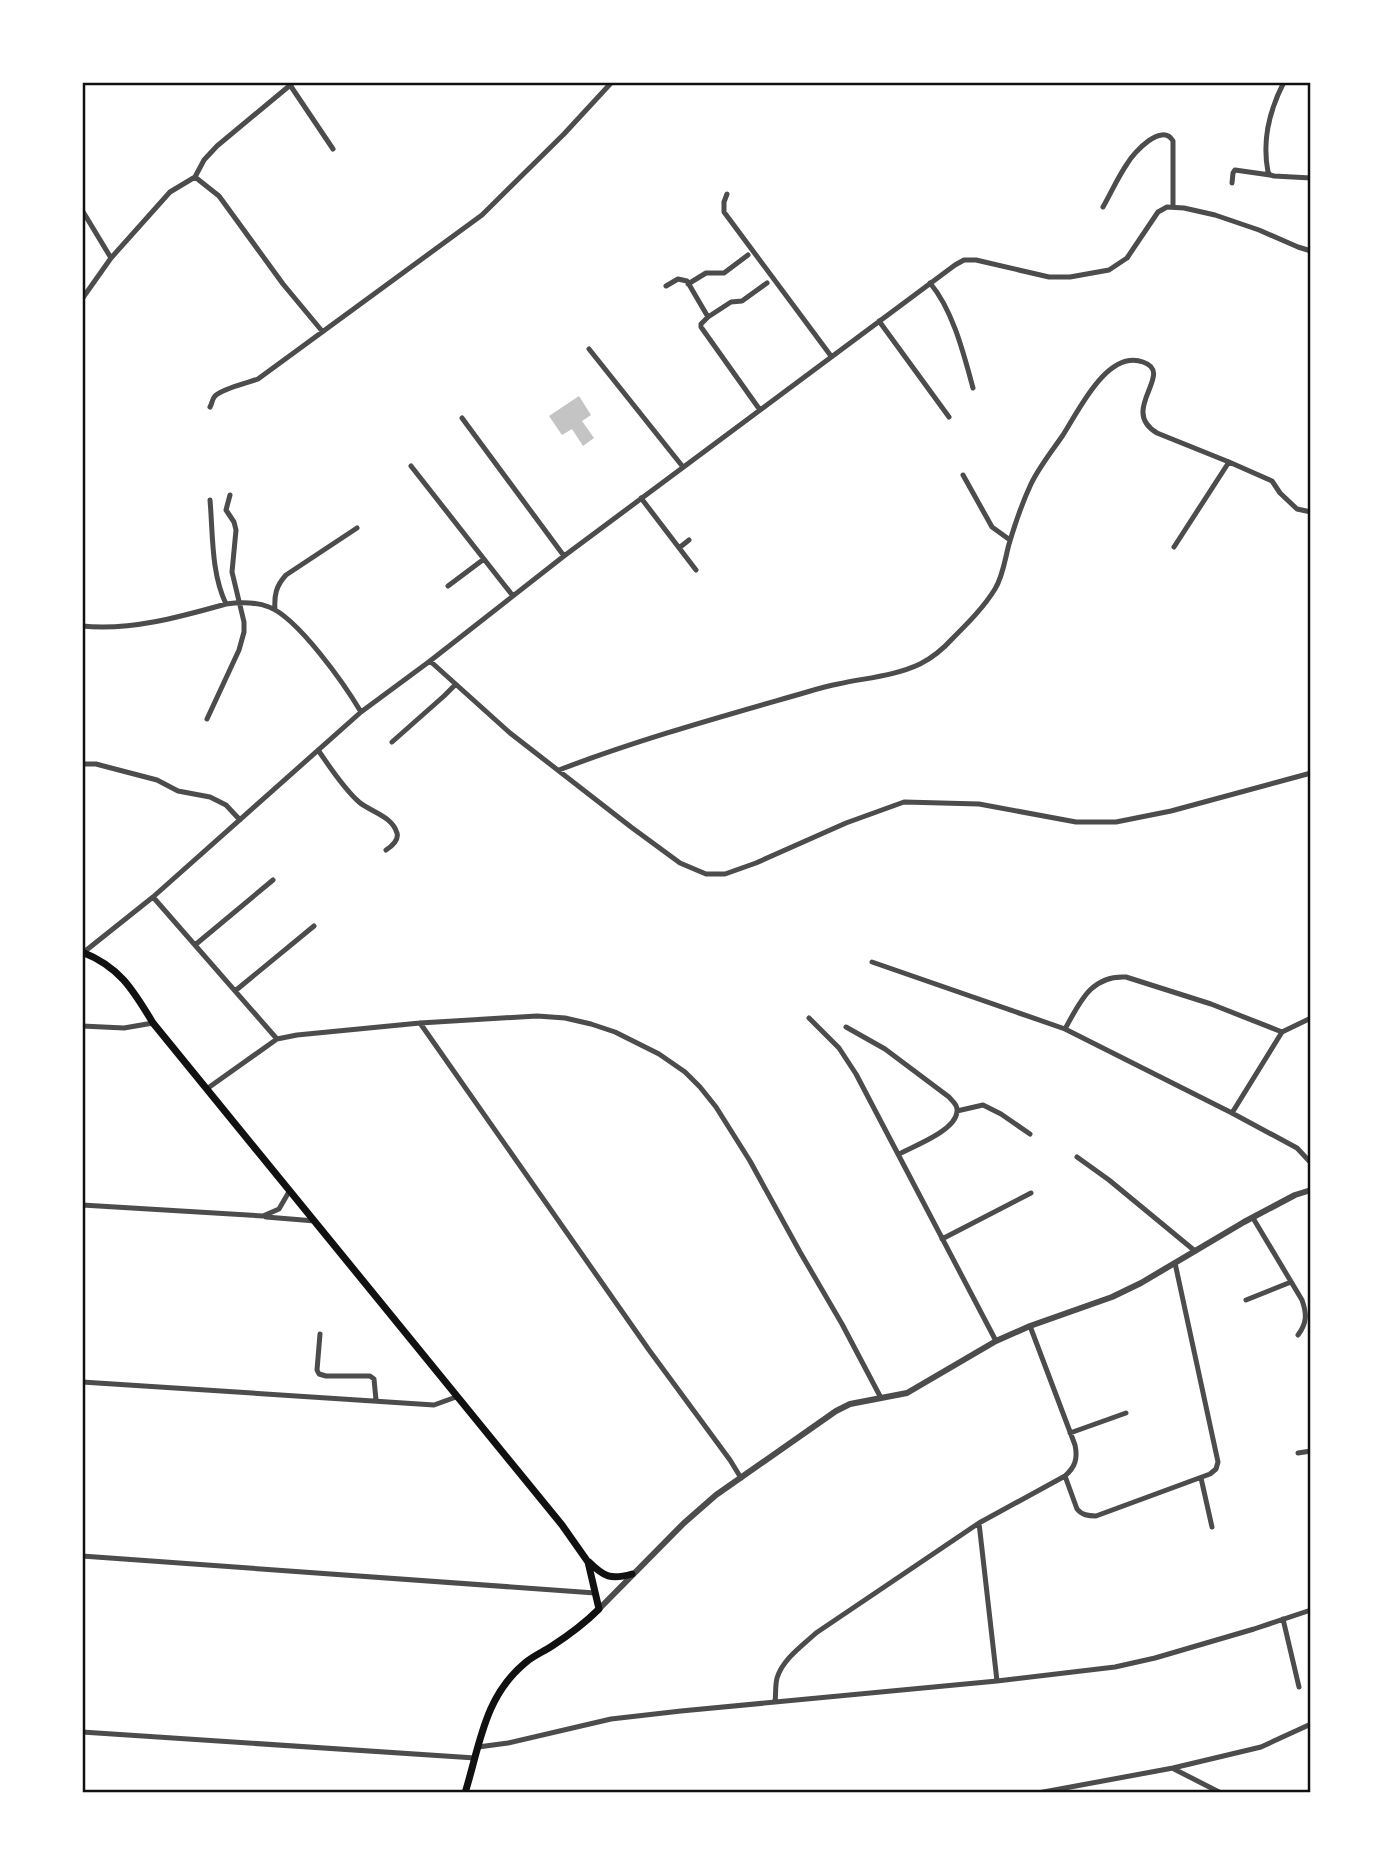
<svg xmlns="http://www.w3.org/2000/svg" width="1393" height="1875" viewBox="0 0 1393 1875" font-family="'Open Sans',sans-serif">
	<rect width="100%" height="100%" fill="#fff"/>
	<path fill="#c4c4c4" d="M 579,396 L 591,415 L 582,421 L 594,438 L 583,446 L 572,429 L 562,435 L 549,416 Z"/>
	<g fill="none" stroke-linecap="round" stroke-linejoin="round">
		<path stroke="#4c4c4c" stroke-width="5" d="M 1284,82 C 1270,109 1262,141 1268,172 L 1270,175 L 1274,176 L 1311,178
			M 290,85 L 333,149
			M 195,177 L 219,196 L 283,284 L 322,331
			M 1232,183 L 1233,173 L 1235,170 L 1270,175
			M 727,194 L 724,202 L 724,212 L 831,356
			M 1103,207 C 1111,193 1118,177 1127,164 C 1134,152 1162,122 1173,141 L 1173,207
			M 82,210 L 111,258
			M 930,283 C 953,310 964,355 973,388
			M 688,284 L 706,273 L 724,273 L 748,255
			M 666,286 L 678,279 L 687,281 L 708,317
			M 82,299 L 111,258 L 170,192 L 195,177 L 204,160 L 217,146 L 294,82
			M 879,321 L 949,417
			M 589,349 L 683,467
			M 210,407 C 212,404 212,399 215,396 C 221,389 247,383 258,379 L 482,215 L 564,134 L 612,82
			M 760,410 L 701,327 L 701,324 L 708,317 L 731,302 L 742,301 L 767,283
			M 462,418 L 564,556
			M 411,466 L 513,596
			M 963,475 L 992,527 L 1010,540
			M 641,498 L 696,570
			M 210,500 C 213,534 211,573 226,604
			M 1174,547 L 1229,462
			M 679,548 L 689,540
			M 448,586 L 484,559
			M 275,610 C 274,595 276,586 286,575 L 357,528
			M 82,626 C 130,631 180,617 226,604 C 240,602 256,602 269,607 C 298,618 345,685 361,712
			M 430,661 L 510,733 L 631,827 L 680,863 L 706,874 L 725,874 L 756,863 L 846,823 L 904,802 L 979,804 L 1076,822 L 1116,822 L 1171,811 L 1311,773
			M 207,719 L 239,650 L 244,632 L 244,622 L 232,572 L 236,530 L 234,522 L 226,510 L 230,495
			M 392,742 L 444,696 L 455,685
			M 318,750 C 330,767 343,788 359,802 C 371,812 392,816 397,833 C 399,840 392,846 386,850
			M 82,764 L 96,764 L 157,780 L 178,791 L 210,797 L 226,805 L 240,820
			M 559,770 C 640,739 724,716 807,692 C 817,689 827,686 838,684 C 865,678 895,676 920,664 C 932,658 944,648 953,638 C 968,623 984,607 995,589 C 1003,576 1005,559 1009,544 C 1015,524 1022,503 1031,484 C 1039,467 1052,451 1063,435 C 1078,412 1107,349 1143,362 C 1176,373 1118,410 1157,433 L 1229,462 L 1272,481 L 1280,493 L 1297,509 L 1311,512
			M 153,897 L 277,1039
			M 195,945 L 273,880
			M 84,952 L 153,897 L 361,712 L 430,661 L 564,556 L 955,265 L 964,260 L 976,260 L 1049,277 L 1070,277 L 1109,270 L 1127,258 L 1158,212 L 1167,207 L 1184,208 L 1215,215 L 1259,230 L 1298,247 L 1311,251
			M 872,962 L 1065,1029 L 1232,1113 L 1297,1148 L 1311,1163
			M 235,991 L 314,926
			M 809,1018 L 839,1048 L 856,1074 L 996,1341
			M 420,1023 L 649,1350 L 730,1460 L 741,1478
			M 82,1026 L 124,1028 L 153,1023
			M 846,1027 L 885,1049 L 949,1097 C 953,1102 958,1105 957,1112 C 955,1131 914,1146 899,1154
			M 1065,1029 C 1080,1002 1091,975 1126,977 L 1211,1004 L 1282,1032
			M 1282,1032 L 1311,1018
			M 208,1088 L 277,1039 L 297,1035 L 420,1023 L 537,1016 L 565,1018 L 591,1024 L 615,1032 L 659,1054 L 685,1072 L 700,1087 L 716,1107 L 750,1161 L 800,1252 L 842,1324 L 881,1398
			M 957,1111 L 983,1105 L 1001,1114 L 1030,1134
			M 1232,1113 L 1282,1032
			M 1077,1157 L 1109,1180 L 1195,1251
			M 82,1205 L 263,1216 L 279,1209 L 290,1190
			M 266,1217 L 315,1221
			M 1253,1218 L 1302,1300 C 1307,1314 1307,1323 1298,1335
			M 942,1239 L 1031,1193
			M 1246,1300 L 1291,1282
			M 1030,1326 L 1075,1445 C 1078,1459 1075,1467 1065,1476 L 1077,1509 C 1082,1515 1088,1516 1096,1516 L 1210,1474 L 1216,1469 L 1218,1462 L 1175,1263
			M 320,1334 L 317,1370 L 319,1374 L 326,1376 L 370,1376 L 374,1379 L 376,1400
			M 82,1382 L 434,1405 L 456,1397
			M 1070,1433 L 1126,1413
			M 1298,1453 L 1311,1451
			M 1201,1478 L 1212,1527
			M 979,1523 L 997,1681
			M 82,1556 L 595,1593
			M 1283,1619 L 1299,1687
			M 775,1702 C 776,1695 775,1686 777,1678 C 783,1659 802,1646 816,1633 L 979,1523 L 1065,1476
			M 82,1732 L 475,1758
			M 478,1747 L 508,1743 L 611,1719 L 681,1711 L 997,1681 L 1115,1667 L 1155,1658 L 1254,1629 L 1311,1610
			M 1174,1769 L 1221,1793
			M 1038,1793 L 1173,1768 L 1261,1747 L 1311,1724"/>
		<path stroke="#4c4c4c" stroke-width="6" d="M 599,1609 L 684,1523 L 716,1495 L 836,1411 L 850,1404 L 907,1393 L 996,1341 L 1030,1326 L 1112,1297 L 1141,1283 L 1244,1222 L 1295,1195 L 1311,1190"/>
		<path stroke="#111" stroke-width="7" d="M 82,952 C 120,967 133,990 153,1023 L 562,1525 L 588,1562 L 599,1609 C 585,1623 569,1635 552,1646 C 543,1652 533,1656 525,1663 C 484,1697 480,1745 465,1793
			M 589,1562 C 604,1577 611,1580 632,1574"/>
	</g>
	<rect width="1393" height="1875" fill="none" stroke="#ffffff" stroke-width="168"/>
	<rect x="84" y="84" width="1225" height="1707" fill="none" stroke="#111" stroke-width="2.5"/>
</svg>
